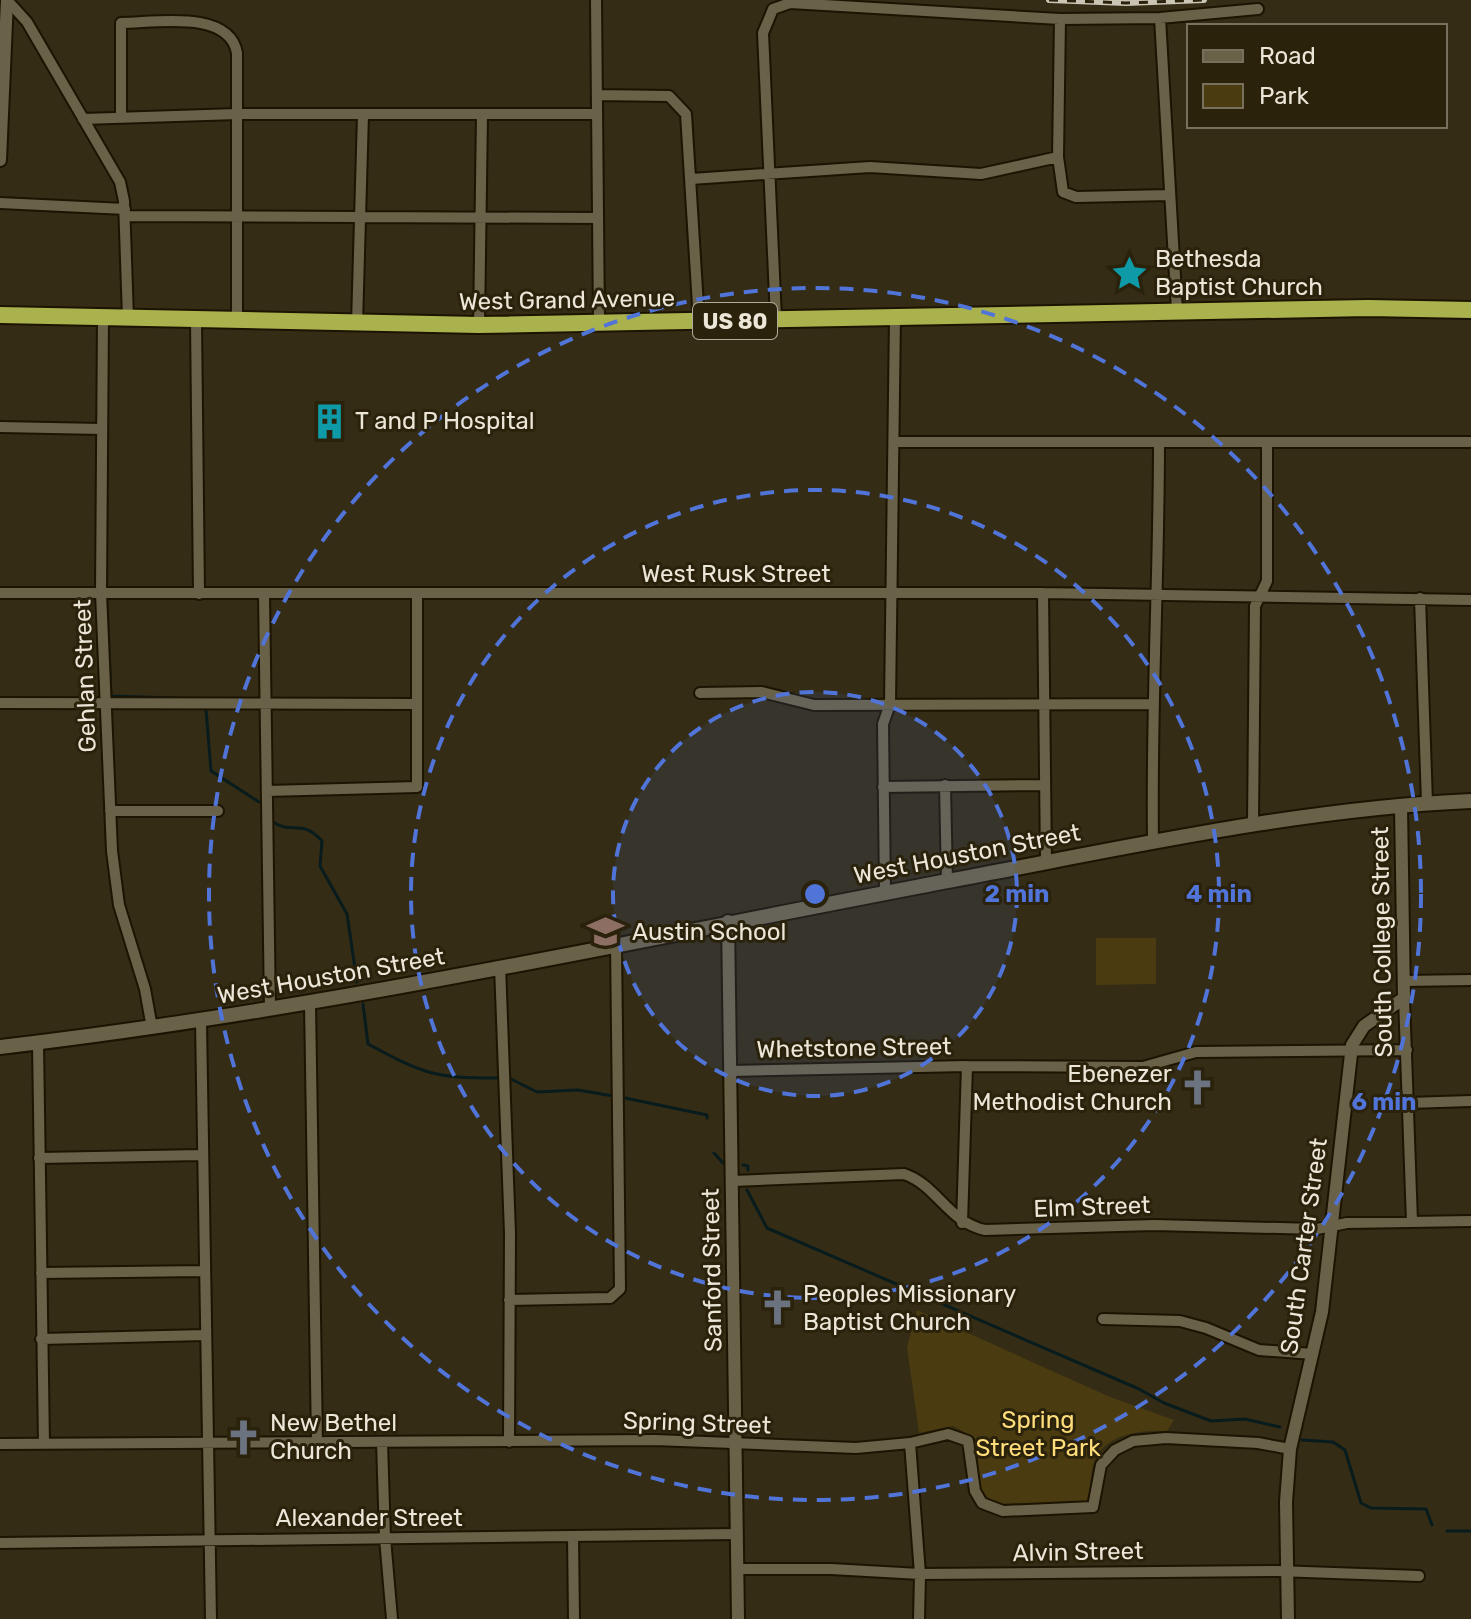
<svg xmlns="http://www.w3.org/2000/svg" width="1471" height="1619" viewBox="0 0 1471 1619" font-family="Rubik,sans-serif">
	<rect width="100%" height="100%" fill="#342c15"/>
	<path fill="#4a3c10" d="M 1096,938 L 1156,938 L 1156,984 L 1096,985 Z
		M 917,1310 L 1110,1397 L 1174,1420 L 1167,1431 C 1143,1430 1110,1433 1096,1457 C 1089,1471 1092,1488 1086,1502 L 994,1504 L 981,1490 L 975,1438 L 953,1426 L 919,1433 L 907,1347 Z"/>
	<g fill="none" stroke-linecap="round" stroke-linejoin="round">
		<path stroke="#091c1d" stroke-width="3" d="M 107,602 L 111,696 L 205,699
			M 206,709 L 211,771 L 259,802
			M 273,822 C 292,835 301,818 322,841 L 320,866 L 347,914 L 357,982
			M 363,1004 L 368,1044 C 424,1074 433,1078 497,1078
			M 509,1078 L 537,1092 L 578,1090 L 613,1096
			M 625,1098 L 707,1115 L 707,1118
			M 714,1153 L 723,1163
			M 743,1165 L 748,1166 L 748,1170
			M 747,1190 L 767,1228 L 1139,1389 L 1164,1403 L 1211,1421 L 1245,1419 L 1280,1427
			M 1302,1440 L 1333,1442 L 1345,1450 L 1361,1503 L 1371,1508 L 1426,1509 L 1432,1525
			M 1447,1531 L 1471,1531"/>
		<defs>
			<path id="minor" d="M 7,0 L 27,22 L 120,182 L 124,201 L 128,318
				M 596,0 L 599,323
				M 1160,18 L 1177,311
				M 1060,19 L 1058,157 L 1063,192 L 1076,197 L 1170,195
				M 597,95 L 669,96 L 686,114 L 699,322
				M 121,116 L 121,23 C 155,23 229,9 237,53 L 237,321
				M 83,119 L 237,114 L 597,114
				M 691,179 L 870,167 L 981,174 L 1058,157
				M 0,203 L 125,209
				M 125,216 L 598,218
				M 103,317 L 101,593 L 112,851 L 119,905 L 145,989 L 152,1028
				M 776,319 L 763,33 L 773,9 L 790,3 L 1060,19 L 1160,18 L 1258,9
				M 196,320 L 199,594
				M 357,324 L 363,114
				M 479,325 L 482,114
				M 0,427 L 102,429
				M 894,442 L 1471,442
				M 0,593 L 1043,593 L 1471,600
				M 1043,593 L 1046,862
				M 264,594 L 270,1010
				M 1420,598 L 1427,803
				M 700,693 L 762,692 L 814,705 L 1151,704
				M 0,703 L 417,704
				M 945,785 L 947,881
				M 883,787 L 1045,785
				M 267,791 L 417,787 L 417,594
				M 110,811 L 218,811
				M 1253,823 L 1255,606 L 1267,581 L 1267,442
				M 1153,841 C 1151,708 1159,576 1159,443
				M 885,892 L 883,724 L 890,704 L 895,316
				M 500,966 L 510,1233 L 509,1442
				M 1403,981 L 1471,980
				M 1404,998 L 1412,1222
				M 310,1003 L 317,1442
				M 201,1022 L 211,1619
				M 38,1043 L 44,1444
				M 731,1071 L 967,1066 L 1143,1067 L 1196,1052 L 1407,1050
				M 1408,1103 L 1471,1101
				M 39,1158 L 202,1155
				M 733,1181 L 904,1174 C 937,1185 948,1222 985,1230 L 1154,1225 L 1317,1229 L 1347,1223 L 1471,1221
				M 962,1223 L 967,1066
				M 41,1273 L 204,1271
				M 509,1300 L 610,1298 L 620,1289 L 616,943
				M 1103,1319 L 1180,1321 L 1206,1328 L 1259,1350 L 1313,1354
				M 41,1339 L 205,1335
				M 382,1442 L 385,1538 L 392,1619
				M 910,1443 L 920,1574 L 919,1619
				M 0,1444 L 655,1440 L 856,1448 L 910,1443 L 948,1434 L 968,1441 L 975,1491 L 982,1503 L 1003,1511 L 1093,1507 L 1101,1465 L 1115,1450 L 1133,1441 L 1166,1438 L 1258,1443 L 1290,1449
				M 573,1536 L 574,1619
				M 0,1543 L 737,1534
				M 738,1569 L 831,1569 L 920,1574 L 1277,1571 L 1419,1576"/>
			<path id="tertiary" d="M 0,160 L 7,0
				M 728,921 L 738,1619
				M 1288,1619 L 1286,1502 L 1290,1449 L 1322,1312 L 1352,1045 L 1364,1026 L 1404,998 L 1401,806"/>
			<path id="secondary" d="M 0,1047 C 320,1010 636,940 953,880 C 1125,848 1296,809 1471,801"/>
			<path id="trunk" d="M 0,315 L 479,325 L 1368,308 L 1471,310"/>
		</defs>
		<use href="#minor" stroke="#1c1401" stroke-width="14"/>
		<use href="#tertiary" stroke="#1c1401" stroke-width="16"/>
		<use href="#secondary" stroke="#1c1401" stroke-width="18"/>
		<use href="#trunk" stroke="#1c1401" stroke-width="20"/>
		<use href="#minor" stroke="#696148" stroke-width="10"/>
		<use href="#tertiary" stroke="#696148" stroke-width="12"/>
		<use href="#secondary" stroke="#696148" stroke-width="14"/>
		<use href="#trunk" stroke="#aab24e" stroke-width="16"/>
		<defs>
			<path id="rail" d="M 1049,0 L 1126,3 L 1204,0"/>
		</defs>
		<use href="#rail" stroke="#cac5b5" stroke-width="6"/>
		<use href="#rail" stroke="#2a220b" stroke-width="3" stroke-dasharray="9" stroke-linecap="butt"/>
	</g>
	<circle cx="815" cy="894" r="202" fill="#5074d8" fill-opacity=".12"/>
	<g fill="none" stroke="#5074d8" stroke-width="4" stroke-dasharray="14 10">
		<circle cx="815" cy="894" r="202"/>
		<circle cx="815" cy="894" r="404"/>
		<circle cx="815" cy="894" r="606"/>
	</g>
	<defs>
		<symbol id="sight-bare" viewBox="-9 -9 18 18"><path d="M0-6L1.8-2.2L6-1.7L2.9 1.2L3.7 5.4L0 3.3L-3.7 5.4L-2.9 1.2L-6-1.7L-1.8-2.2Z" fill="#0f9aa8" stroke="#2a220b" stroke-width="2.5" paint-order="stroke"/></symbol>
		<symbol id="building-bare" viewBox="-9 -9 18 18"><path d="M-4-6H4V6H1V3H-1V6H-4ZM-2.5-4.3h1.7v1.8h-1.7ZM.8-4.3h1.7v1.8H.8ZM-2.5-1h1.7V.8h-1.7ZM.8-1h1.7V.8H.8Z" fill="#0f9aa8" stroke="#2a220b" stroke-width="2.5" paint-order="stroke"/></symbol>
		<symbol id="school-bare" viewBox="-9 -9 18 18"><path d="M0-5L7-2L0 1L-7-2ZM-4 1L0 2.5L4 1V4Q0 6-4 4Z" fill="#8d6e63" stroke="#2a220b" stroke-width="2.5" paint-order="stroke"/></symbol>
		<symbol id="church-bare" viewBox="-9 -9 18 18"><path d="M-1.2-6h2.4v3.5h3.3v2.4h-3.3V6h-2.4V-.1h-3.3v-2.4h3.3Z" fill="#6b7280" stroke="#2a220b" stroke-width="2.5" paint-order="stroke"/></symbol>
	</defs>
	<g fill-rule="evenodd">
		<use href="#sight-bare" x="1104" y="248" width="51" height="51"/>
		<use href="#building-bare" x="304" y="396" width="51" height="51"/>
		<use href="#school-bare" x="580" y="906" width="51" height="51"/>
		<use href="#church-bare" x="1172" y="1062" width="51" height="51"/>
		<use href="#church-bare" x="752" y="1282" width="51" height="51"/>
		<use href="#church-bare" x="218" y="1412" width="51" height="51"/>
	</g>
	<g text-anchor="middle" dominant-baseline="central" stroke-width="6" stroke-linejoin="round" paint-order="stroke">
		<rect fill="#2a220b" stroke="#b1ab9a" stroke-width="2" x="693" y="303" width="84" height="36" rx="6"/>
		<g font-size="22" font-weight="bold" fill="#ebe6d8">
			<text x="735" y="321">US 80</text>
		</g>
		<g font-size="24" fill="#ebe6d8" stroke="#2a220b" text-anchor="start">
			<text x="1155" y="259">Bethesda<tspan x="1155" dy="28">Baptist Church</tspan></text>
			<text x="355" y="421">T and P Hospital</text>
			<text x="632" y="932">Austin School</text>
			<text x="1172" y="1074" text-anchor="end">Ebenezer<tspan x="1172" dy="28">Methodist Church</tspan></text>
			<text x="803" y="1294">Peoples Missionary<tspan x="803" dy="28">Baptist Church</tspan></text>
			<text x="270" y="1423">New Bethel<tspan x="270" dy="28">Church</tspan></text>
		</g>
		<g font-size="24" fill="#ebe6d8" stroke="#2a220b">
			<text transform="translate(567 300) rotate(-1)">West Grand Avenue</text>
			<text x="736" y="574">West Rusk Street</text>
			<text transform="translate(85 676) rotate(-92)">Gehlan Street</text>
			<text transform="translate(967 854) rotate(-11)">West Houston Street</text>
			<text transform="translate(1382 942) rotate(-91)">South College Street</text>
			<text transform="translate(331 976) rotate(-10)">West Houston Street</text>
			<text transform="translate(854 1048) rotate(-1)">Whetstone Street</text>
			<text transform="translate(1092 1207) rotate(-2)">Elm Street</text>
			<text transform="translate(1304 1246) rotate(-82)">South Carter Street</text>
			<text transform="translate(712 1270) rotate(-91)">Sanford Street</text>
			<text transform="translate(697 1423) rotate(2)">Spring Street</text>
			<text x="369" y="1518">Alexander Street</text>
			<text transform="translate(1078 1552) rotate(-1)">Alvin Street</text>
		</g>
		<g font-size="24" fill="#fedd7a" stroke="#2a220b">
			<text x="1038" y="1420">Spring<tspan x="1038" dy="28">Street Park</tspan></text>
		</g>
	</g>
	<circle cx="815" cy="894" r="12" fill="#5074d8" stroke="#2a220b" stroke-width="4"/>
	<g font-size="24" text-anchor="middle" font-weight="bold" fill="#5074d8" stroke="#2a220b" stroke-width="6" stroke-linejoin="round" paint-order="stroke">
		<text x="1017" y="902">2 min</text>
		<text x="1219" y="902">4 min</text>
		<text x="1384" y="1110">6 min</text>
	</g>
	<rect x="1187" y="24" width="260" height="104" fill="#2a220b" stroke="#77705d" stroke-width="2"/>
	<rect x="1203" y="50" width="40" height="12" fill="#696148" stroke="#77705d" stroke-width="2"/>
	<text x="1259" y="64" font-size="24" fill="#ebe6d8">Road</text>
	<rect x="1203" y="84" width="40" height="24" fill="#4a3c10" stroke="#77705d" stroke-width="2"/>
	<text x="1259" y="104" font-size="24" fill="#ebe6d8">Park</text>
</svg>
